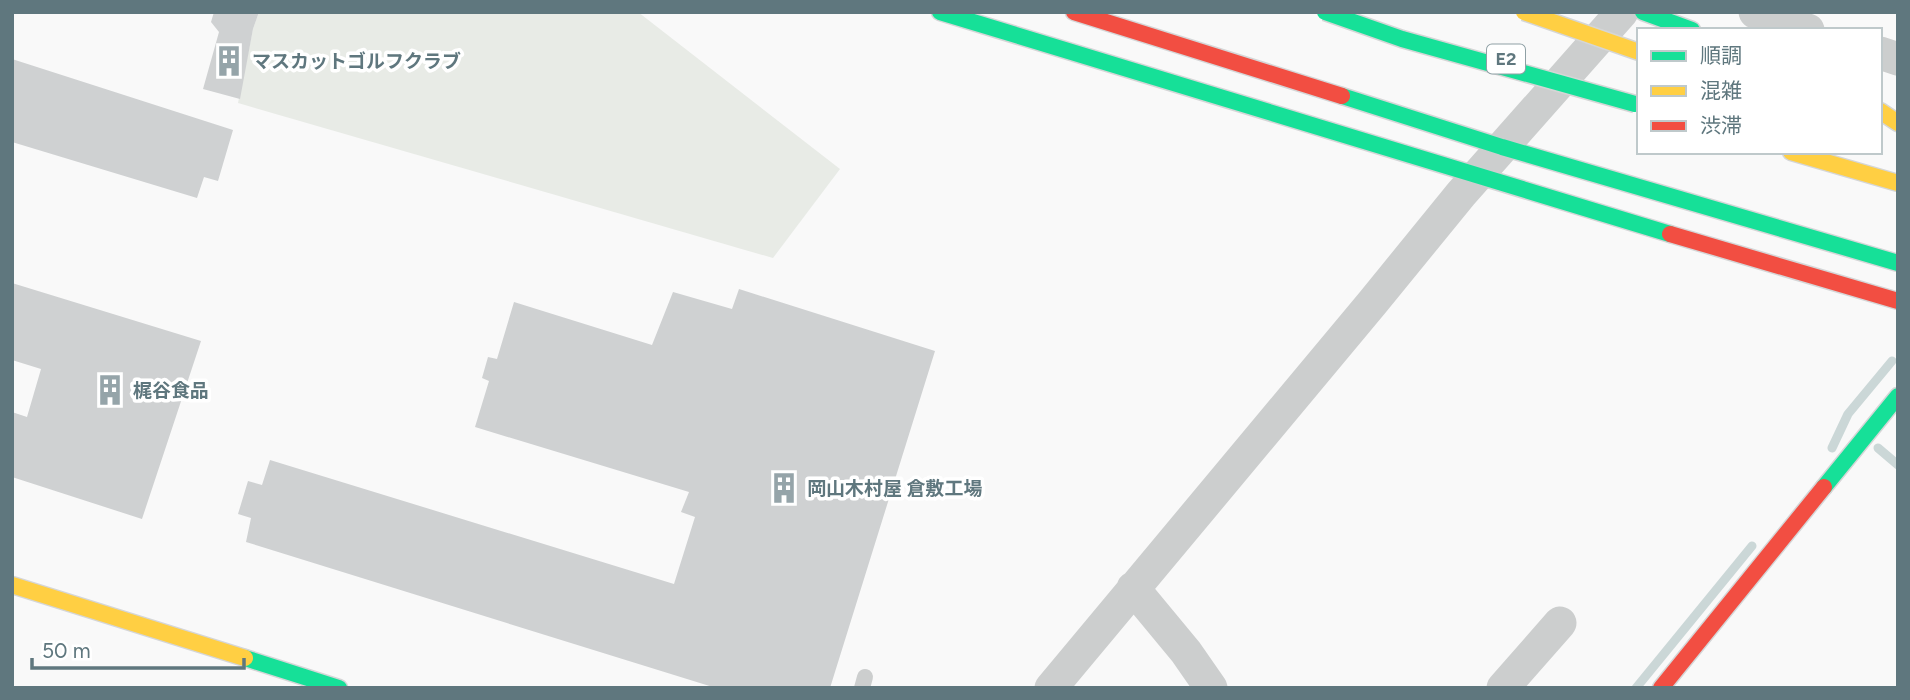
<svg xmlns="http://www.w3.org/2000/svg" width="1910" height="700" viewBox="0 0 1910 700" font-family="Figtree,'Noto Sans JP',sans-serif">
	<rect width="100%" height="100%" fill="#f9f9f9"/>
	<path fill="#e8ebe6" d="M 259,12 L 638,12 L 840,169 L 773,258 L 238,103 L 253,29 Z"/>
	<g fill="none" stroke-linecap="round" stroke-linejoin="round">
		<path stroke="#cbd7d7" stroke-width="9" d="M 1832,448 L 1848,414 L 1892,361
			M 1878,448 L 1898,465
			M 1636,688 L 1752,546"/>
	</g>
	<path fill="#cfd1d2" d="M 214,12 L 259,12 L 253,29 L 240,99 L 203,89 L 219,32 L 211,22 Z
		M 12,59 L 233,130 L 218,181 L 204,177 L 197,198 L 12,142 Z
		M 12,283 L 201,341 L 142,519 L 12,477 L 12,412 L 27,417 L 41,369 L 12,360 Z
		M 739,289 L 935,351 L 830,688 L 716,688 L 246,542 L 251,518 L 238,514 L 248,481 L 262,485 L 270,460 L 674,584 L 695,517 L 681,512 L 689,492 L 475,427 L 489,381 L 482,378 L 488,357 L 497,359 L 514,302 L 652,345 L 673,292 L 732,309 Z"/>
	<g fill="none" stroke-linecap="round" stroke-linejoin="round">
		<defs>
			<path id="fast" d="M 940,12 L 1670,234
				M 1643,12 L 1692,30
				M 1342,96 L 1502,147 L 1898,263
				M 1824,487 L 1898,396
				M 245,658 L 339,688"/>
			<path id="slow" d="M 1880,111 L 1898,123
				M 1791,152 L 1898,183
				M 12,585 L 245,658"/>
			<path id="jam" d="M 1074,12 L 1342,96
				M 1670,234 L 1898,301
				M 1661,688 L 1824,487"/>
		</defs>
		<use href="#fast" stroke="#d5d6d7" stroke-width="19"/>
		<use href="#slow" stroke="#d5d6d7" stroke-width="19"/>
		<use href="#jam" stroke="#d5d6d7" stroke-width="19"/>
		<path stroke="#cccece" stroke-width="16" d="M 862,688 L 865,677"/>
		<path stroke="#cccece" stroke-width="33" d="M 1755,12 L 1808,30
			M 1880,53 L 1898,59
			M 1133,588 L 1186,652 L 1211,688
			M 1051,688 L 1373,302 L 1461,194 L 1622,12
			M 1503,688 L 1560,623"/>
		<use href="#fast" stroke="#16e098" stroke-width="16"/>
		<use href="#slow" stroke="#ffcf43" stroke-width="16"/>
		<use href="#jam" stroke="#f24e42" stroke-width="16"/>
		<defs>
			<path id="fast-bridge" d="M 1325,12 L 1402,39 L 1635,104"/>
			<path id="slow-bridge" d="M 1524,12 L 1639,52"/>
		</defs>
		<use href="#fast-bridge" stroke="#d5d6d6" stroke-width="19" stroke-linecap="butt"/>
		<use href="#slow-bridge" stroke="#d5d6d6" stroke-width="19" stroke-linecap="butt"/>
		<use href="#fast-bridge" stroke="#16e098" stroke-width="16"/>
		<use href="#slow-bridge" stroke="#ffcf43" stroke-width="16"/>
	</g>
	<defs>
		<symbol id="building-bare" viewBox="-9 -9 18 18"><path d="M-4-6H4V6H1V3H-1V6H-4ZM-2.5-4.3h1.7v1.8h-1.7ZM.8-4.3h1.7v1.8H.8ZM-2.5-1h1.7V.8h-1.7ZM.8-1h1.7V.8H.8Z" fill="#95a4a9" stroke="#fff" stroke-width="2.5" paint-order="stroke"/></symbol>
	</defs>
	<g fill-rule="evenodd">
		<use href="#building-bare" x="207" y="39" width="44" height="44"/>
		<use href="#building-bare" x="88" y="368" width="44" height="44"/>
		<use href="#building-bare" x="762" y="466" width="44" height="44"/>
	</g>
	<g text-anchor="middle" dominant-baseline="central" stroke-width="7" stroke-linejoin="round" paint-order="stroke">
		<rect fill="#fff" stroke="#8fa0a5" stroke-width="2" x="1487" y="44.5" width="38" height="29" rx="5"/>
		<g font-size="18" font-weight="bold" fill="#5f777e">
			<text x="1506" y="59">E2</text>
		</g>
		<g font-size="19" font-weight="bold" fill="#5f777e" stroke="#fff" text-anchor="start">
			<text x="252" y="61">マスカットゴルフクラブ</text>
			<text x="133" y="390">梶谷食品</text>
			<text x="807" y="488">岡山木村屋 倉敷工場</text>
		</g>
	</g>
	<rect width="1910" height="700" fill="none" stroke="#5f777e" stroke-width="28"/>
	<rect x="1637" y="28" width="245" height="126" fill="#ffffff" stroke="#bfc9cb" stroke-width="2"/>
	<rect x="1651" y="51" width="35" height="10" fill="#16e098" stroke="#bfc9cb" stroke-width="2"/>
	<text x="1700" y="63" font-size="21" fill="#5f777e">順調</text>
	<rect x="1651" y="86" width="35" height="10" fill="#ffcf43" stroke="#bfc9cb" stroke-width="2"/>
	<text x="1700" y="98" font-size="21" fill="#5f777e">混雑</text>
	<rect x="1651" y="121" width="35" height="10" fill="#f24e42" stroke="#bfc9cb" stroke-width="2"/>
	<text x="1700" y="133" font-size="21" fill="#5f777e">渋滞</text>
	<path d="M32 658v10h212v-10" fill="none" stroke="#5f777e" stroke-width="3.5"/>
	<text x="42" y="658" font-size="21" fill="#5f777e" stroke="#ffffff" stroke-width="5" paint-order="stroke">50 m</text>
</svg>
